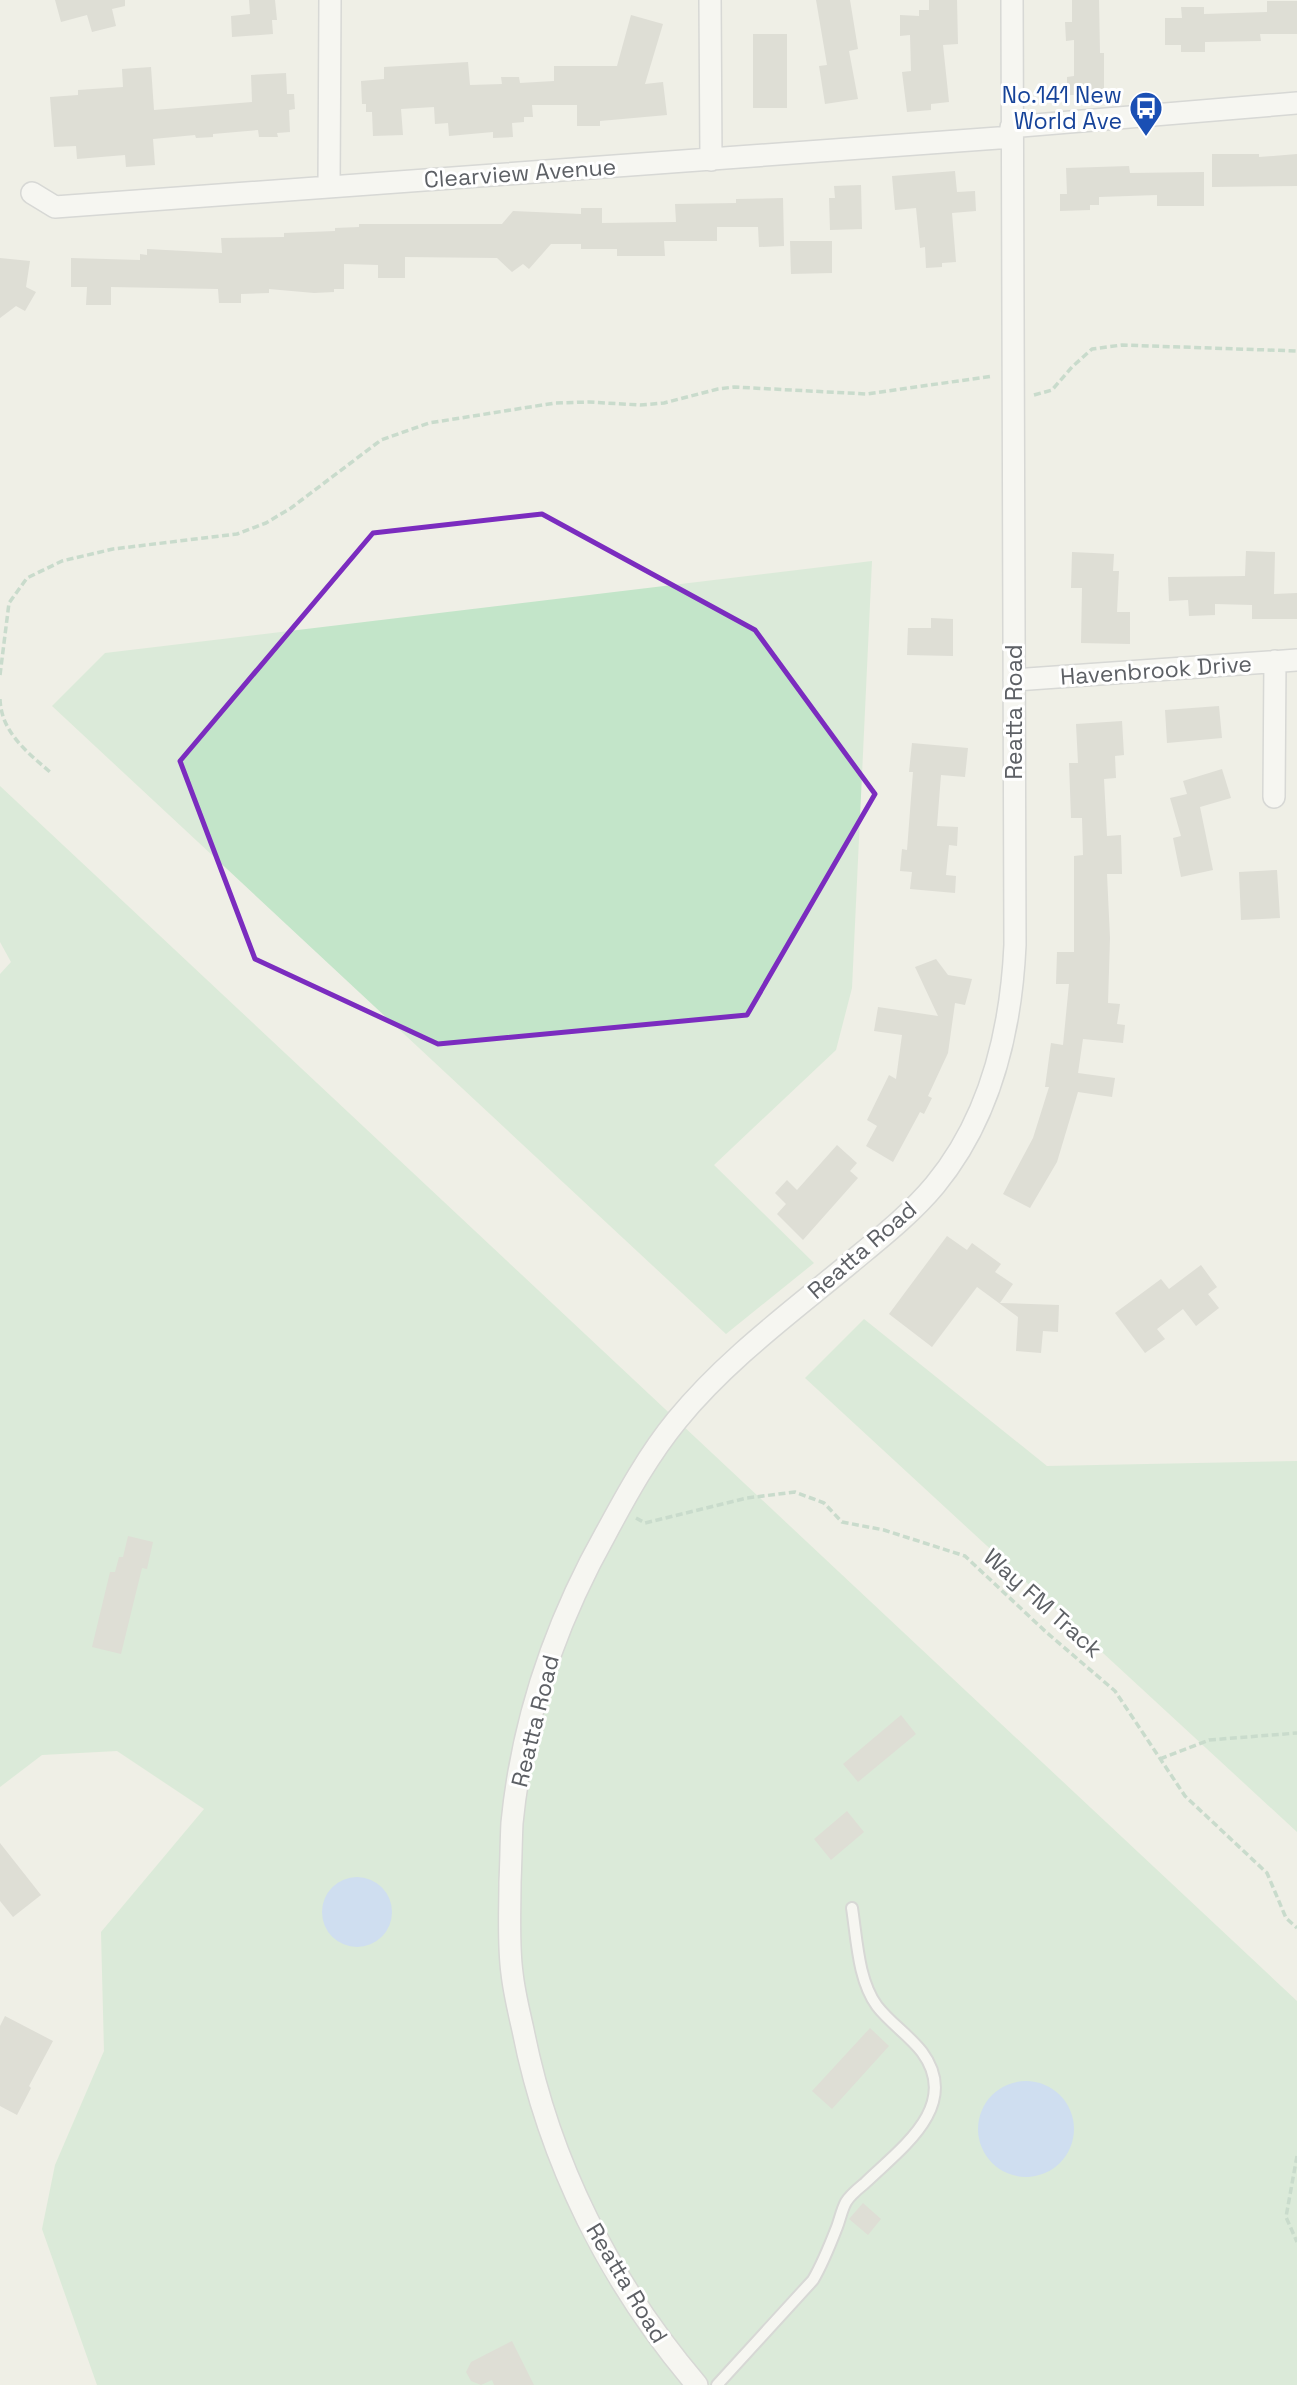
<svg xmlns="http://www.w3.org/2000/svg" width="1297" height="2385" viewBox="0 0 1297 2385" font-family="'Space Grotesk',sans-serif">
	<rect width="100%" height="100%" fill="#efefe6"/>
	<path fill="#c3e5c9" d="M 872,561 L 852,988 L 836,1050 L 714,1165 L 814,1263 L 726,1334 L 52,706 L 105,653 Z
		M 0,786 L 1297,2001 L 1297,2385 L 97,2385 L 42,2229 L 55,2165 L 104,2051 L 101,1932 L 204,1809 L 117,1751 L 42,1755 L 0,1787 L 0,974 L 11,962 L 0,942 Z
		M 864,1319 L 1047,1466 L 1297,1461 L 1297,1832 L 805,1378 Z"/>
	<path fill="#a9cafc" d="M322 1912a35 35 0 1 1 70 0a35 35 0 1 1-70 0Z
		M978 2129a48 48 0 1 1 96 0a48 48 0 1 1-96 0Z"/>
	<path fill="#cac9c2" d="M 55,0 L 125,0 L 125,6 L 112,9 L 116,26 L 92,32 L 87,15 L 61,22 Z
		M 249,0 L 275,0 L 277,20 L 272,20 L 273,34 L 232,37 L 231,16 L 250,14 Z
		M 816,0 L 850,0 L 858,49 L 849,51 L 858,99 L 825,104 L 819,66 L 827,65 Z
		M 929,0 L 957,0 L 958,44 L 943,45 L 949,102 L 931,104 L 931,110 L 907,112 L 902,72 L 911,71 L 910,35 L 900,36 L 900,15 L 919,16 L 919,10 L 929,10 Z
		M 1072,0 L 1099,0 L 1100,53 L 1104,53 L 1104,95 L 1067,95 L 1067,77 L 1074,76 L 1074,40 L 1066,41 L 1065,22 L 1072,22 Z
		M 1267,1 L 1297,1 L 1297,34 L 1260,34 L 1261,41 L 1205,42 L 1205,52 L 1181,52 L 1181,45 L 1165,45 L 1165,18 L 1182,18 L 1181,7 L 1204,7 L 1204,14 L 1267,12 Z
		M 631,15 L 663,24 L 645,84 L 663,82 L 667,115 L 600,121 L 600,126 L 577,126 L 577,105 L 532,105 L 533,117 L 524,117 L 524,122 L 512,123 L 513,137 L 493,138 L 493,132 L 449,136 L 448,123 L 435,124 L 434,107 L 401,109 L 403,135 L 373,136 L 372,112 L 366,112 L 366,104 L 362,104 L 361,81 L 384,79 L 384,67 L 468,62 L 470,85 L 502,84 L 501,77 L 519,77 L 520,83 L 554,81 L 554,66 L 617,66 Z
		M 753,34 L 787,34 L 787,108 L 753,108 Z
		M 151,67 L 154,110 L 252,102 L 251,75 L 286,73 L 287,94 L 294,94 L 295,109 L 289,110 L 290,132 L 277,133 L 278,137 L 259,137 L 258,130 L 213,134 L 213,137 L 196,138 L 195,135 L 153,139 L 155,165 L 126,167 L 125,155 L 77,159 L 76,146 L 54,147 L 50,97 L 78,95 L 78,90 L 123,87 L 122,69 Z
		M 1212,154 L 1259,154 L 1259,157 L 1297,154 L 1297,186 L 1212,187 Z
		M 1129,166 L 1130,173 L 1204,172 L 1204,206 L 1157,206 L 1157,195 L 1099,197 L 1099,205 L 1090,205 L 1090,210 L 1060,211 L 1060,194 L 1067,194 L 1066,168 Z
		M 955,171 L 957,192 L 975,191 L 976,211 L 952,213 L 956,262 L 942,263 L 942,267 L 926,268 L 925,247 L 920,248 L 916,208 L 895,210 L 892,176 Z
		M 861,185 L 862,229 L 830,230 L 829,198 L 835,198 L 834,186 Z
		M 783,198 L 784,246 L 759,247 L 758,227 L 717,227 L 717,241 L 664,241 L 665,256 L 617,256 L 617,249 L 581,249 L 581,244 L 551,244 L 529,269 L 523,264 L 512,272 L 497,258 L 405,257 L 405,278 L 378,278 L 378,265 L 344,264 L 344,289 L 334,289 L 334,292 L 314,293 L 269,289 L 269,293 L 241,294 L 241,303 L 219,303 L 218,289 L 111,287 L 111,305 L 86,305 L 87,287 L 71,287 L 71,258 L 140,260 L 140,254 L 147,255 L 147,249 L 222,253 L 221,238 L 284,237 L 284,233 L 335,231 L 335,228 L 359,227 L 359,224 L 502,224 L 513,211 L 581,214 L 581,208 L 602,208 L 602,223 L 676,222 L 675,204 L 736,203 L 736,199 Z
		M 790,241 L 832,241 L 832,273 L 791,274 Z
		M 0,258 L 30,261 L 26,287 L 36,292 L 25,311 L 16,306 L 0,318 Z
		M 1246,551 L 1275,552 L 1274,594 L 1297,593 L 1297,619 L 1252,619 L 1252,605 L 1215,604 L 1215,615 L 1189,616 L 1188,600 L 1169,601 L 1168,577 L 1245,576 Z
		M 1072,552 L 1114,554 L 1113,571 L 1119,571 L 1117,612 L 1130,612 L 1130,644 L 1081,643 L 1082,588 L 1071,588 Z
		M 931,618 L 953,619 L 953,656 L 907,655 L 908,628 L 931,628 Z
		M 1219,706 L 1222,738 L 1167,743 L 1165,710 Z
		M 1122,721 L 1124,755 L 1115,756 L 1116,778 L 1104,779 L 1107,836 L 1121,835 L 1122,874 L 1107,874 L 1110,938 L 1108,1003 L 1120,1004 L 1117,1024 L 1125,1025 L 1123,1043 L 1083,1039 L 1078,1073 L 1115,1078 L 1112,1097 L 1078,1092 L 1057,1162 L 1030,1208 L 1003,1194 L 1033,1138 L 1049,1087 L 1045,1087 L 1051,1043 L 1063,1045 L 1069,984 L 1056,984 L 1057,952 L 1074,952 L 1074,856 L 1083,855 L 1082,818 L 1071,818 L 1069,763 L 1078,763 L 1076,724 Z
		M 912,743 L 968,748 L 965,777 L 941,775 L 937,826 L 958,827 L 957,846 L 949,845 L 946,875 L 956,876 L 955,893 L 910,889 L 912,872 L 900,871 L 902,849 L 907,850 L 913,772 L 909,772 Z
		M 1222,769 L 1231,798 L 1200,807 L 1213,870 L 1181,877 L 1173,838 L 1181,836 L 1170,798 L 1187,794 L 1183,781 Z
		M 1277,870 L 1280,918 L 1241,920 L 1239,872 Z
		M 936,959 L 948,975 L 972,979 L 965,1005 L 955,1003 L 948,1053 L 928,1096 L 932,1098 L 924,1114 L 920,1112 L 893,1162 L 866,1146 L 877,1126 L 867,1120 L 889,1075 L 896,1079 L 902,1035 L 874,1031 L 878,1007 L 938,1016 L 915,967 Z
		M 837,1145 L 857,1163 L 850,1171 L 858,1178 L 803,1240 L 777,1214 L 786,1204 L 775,1193 L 787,1180 L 797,1190 Z
		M 947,1236 L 967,1250 L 972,1243 L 1001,1264 L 995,1272 L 1013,1284 L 1000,1303 L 1059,1305 L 1058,1332 L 1043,1331 L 1041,1353 L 1016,1351 L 1018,1317 L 977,1287 L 932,1347 L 889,1314 Z
		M 1201,1265 L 1217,1287 L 1208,1294 L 1219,1308 L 1196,1326 L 1183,1309 L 1157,1329 L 1165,1339 L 1145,1353 L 1115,1313 L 1161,1279 L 1169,1289 Z
		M 128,1536 L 153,1542 L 147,1569 L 142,1568 L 121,1654 L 92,1647 L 110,1572 L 115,1572 L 119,1557 L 123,1557 Z
		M 901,1715 L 916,1734 L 858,1782 L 843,1764 Z
		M 847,1811 L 864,1832 L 831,1860 L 814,1839 Z
		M 0,1843 L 41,1895 L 13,1917 L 0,1901 Z
		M 5,2016 L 53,2041 L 29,2086 L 31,2088 L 17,2115 L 0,2106 L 0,2026 Z
		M 870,2028 L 889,2046 L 832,2109 L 812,2091 Z
		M 863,2203 L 881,2219 L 868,2235 L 849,2219 Z
		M 512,2341 L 534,2385 L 494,2385 L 492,2380 L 481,2385 L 471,2381 L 466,2372 L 471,2362 Z"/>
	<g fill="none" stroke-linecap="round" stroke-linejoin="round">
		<defs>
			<path id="lane" d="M 717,2385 L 813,2280 C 823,2263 830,2245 837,2227 C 840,2219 842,2209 846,2202 C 850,2195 859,2188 865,2183 C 900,2149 962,2106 922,2052 C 909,2035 890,2023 877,2006 C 858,1980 857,1940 852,1908"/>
			<path id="street" d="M 710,0 L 711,160
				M 1011,127 L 1297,103
				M 329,187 L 330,0
				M 32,193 L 55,207 L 1012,137
				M 1014,680 L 1297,660
				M 1274,797 L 1275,661
				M 697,2385 C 610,2283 549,2162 523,2030 C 519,2012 514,1992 512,1973 C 508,1943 510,1912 510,1882 C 511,1862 511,1843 512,1823 C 522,1721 556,1622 606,1533 C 627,1494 649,1454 677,1420 C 726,1360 790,1313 849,1264 C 879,1239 910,1215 935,1185 C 991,1117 1011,1031 1015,945 L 1012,0"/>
		</defs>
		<use href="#lane" stroke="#babcc1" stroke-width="14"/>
		<use href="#street" stroke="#babcc1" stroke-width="24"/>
		<path stroke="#9bc4ad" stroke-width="3.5" stroke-dasharray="7 3.5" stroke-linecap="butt" d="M 1034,395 L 1052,390 L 1072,367 L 1092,349 L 1122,345 L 1297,351
			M 0,675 L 9,603 L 27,578 L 62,561 L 113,549 L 237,534 L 266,523 L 291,508 L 381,440 L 429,423 L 555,403 L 589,402 L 640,405 L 664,403 L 718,389 L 734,387 L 867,394 L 993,376
			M 0,699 C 1,732 27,752 50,772
			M 636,1518 L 645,1523 L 747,1498 L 795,1492 L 824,1503 L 842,1522 L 884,1530 L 965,1556 L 1046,1632 L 1115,1691 L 1185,1796 L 1267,1873 L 1286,1918 L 1297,1928
			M 1160,1759 L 1209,1740 L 1297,1733
			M 1297,2156 L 1286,2217 L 1297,2242"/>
		<use href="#lane" stroke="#fff" stroke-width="10"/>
		<use href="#street" stroke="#fff" stroke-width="21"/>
	</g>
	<path d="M0 0H1297V2385H0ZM 542,514 L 755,630 L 875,794 L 747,1015 L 438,1044 L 255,959 L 180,761 L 373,533 Z" fill="#efefe6" fill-opacity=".55" fill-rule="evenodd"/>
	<path fill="none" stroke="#7b2cbf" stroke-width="5" stroke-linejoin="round" d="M 542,514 L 755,630 L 875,794 L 747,1015 L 438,1044 L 255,959 L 180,761 L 373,533 Z"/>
	<defs>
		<symbol id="bus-pin" viewBox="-11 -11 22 30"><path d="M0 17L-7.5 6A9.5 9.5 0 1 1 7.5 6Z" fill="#1a4fb4" stroke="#fff"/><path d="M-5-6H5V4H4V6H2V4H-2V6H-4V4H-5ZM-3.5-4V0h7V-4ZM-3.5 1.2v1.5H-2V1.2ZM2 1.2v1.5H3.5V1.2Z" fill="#fff"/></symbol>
	</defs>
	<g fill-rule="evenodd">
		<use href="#bus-pin" x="1127" y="89" width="38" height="52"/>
	</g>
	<g text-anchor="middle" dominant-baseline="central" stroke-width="6" stroke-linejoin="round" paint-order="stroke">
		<g font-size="23" fill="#164399" stroke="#fff" text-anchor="end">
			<text x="1122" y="95">No.141 New<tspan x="1122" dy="26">World Ave</tspan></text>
		</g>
		<g font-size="23" fill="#5d6065" stroke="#fff">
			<text transform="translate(520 173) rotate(-4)">Clearview Avenue</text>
			<text transform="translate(1156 670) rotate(-4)">Havenbrook Drive</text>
			<text transform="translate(1014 712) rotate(-90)">Reatta Road</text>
			<text transform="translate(862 1250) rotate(-41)">Reatta Road</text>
			<text transform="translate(1043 1603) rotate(42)">Way FM Track</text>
			<text transform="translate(535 1721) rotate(-76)">Reatta Road</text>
			<text transform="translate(627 2283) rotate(59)">Reatta Road</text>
		</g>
	</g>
</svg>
